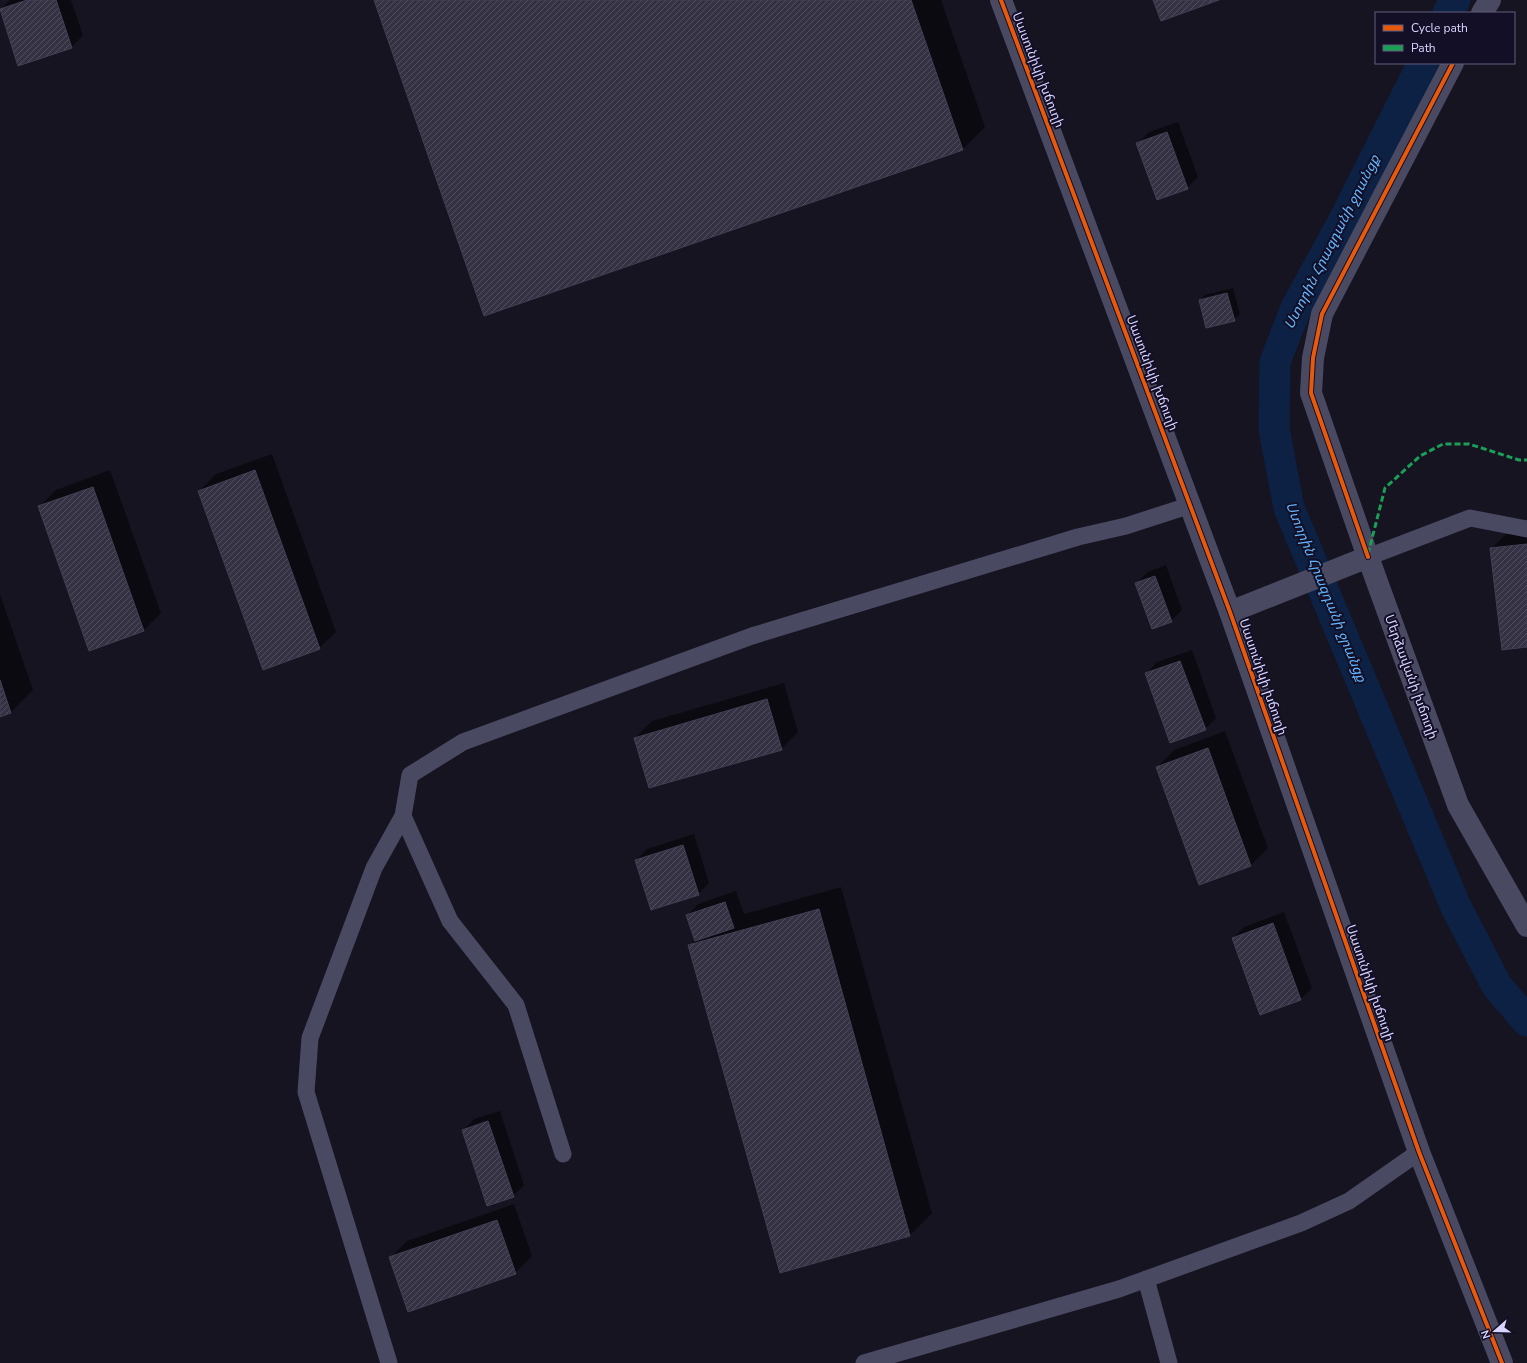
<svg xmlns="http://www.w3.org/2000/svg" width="1527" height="1363" viewBox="0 0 1527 1363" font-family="'Nunito Sans','Noto Sans Armenian',sans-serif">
	<defs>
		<pattern id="building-hatch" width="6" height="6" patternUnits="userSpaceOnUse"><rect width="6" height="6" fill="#343243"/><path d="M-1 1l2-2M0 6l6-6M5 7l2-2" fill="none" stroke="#514f5f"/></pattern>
	</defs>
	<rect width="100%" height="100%" fill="#161421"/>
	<path fill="#0007" d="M 10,0 L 71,0 L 83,35 L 72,47 L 19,65 L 0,10 Z
		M 375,0 L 941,0 L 985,127 L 963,149 Z
		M 1178,122 L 1198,177 L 1187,188 L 1137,144 L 1149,132 Z
		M 1233,288 L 1240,314 L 1234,320 L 1200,300 L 1205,295 Z
		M 272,454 L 336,632 L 319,648 L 199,491 L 216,474 Z
		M 110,470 L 161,613 L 144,630 L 39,507 L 56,490 Z
		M 1527,529 L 1527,646 L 1491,549 L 1508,532 Z
		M 1166,565 L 1182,610 L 1171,621 L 1136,583 L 1148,572 Z
		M 0,594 L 33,690 L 11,712 L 0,716 Z
		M 1192,650 L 1216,718 L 1205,729 L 1146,674 L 1157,662 Z
		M 784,683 L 798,732 L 781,749 L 635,738 L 652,721 Z
		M 1225,731 L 1268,848 L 1251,865 L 1199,884 L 1157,767 L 1174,750 Z
		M 694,834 L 709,883 L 698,894 L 636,860 L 647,849 Z
		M 841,887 L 932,1213 L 910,1235 L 690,946 L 696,939 L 687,916 L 698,904 L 736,891 L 744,914 Z
		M 1284,912 L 1312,988 L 1301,999 L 1261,1014 L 1233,938 L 1244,927 Z
		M 500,1111 L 524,1185 L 513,1196 L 463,1131 L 474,1119 Z
		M 514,1204 L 532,1256 L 515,1273 L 390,1258 L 407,1241 Z"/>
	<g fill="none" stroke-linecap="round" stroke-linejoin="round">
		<path stroke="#0d2144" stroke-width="31" d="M 1448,13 L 1455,0
			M 1423,63 L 1343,222 L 1296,308 L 1275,362 L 1274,429 L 1289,508 L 1456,907 L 1497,986 L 1527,1021"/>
	</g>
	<path fill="url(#building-hatch)" stroke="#433f54" d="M 27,0 L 56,0 L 72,48 L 18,66 L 0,9 Z
		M 374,0 L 911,0 L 963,150 L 484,316 Z
		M 1153,0 L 1219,0 L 1161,21 Z
		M 1167,132 L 1188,189 L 1157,200 L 1136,143 Z
		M 1227,293 L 1235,321 L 1206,328 L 1199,300 Z
		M 255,470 L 320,649 L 263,670 L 198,491 Z
		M 93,487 L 144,631 L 89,651 L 38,506 Z
		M 1527,544 L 1527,647 L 1502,650 L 1490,548 Z
		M 1155,576 L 1172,622 L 1152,629 L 1135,583 Z
		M 1180,661 L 1206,730 L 1170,743 L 1145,673 Z
		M 0,680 L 11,713 L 0,717 Z
		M 767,699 L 782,750 L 649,788 L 634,738 Z
		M 1208,748 L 1251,866 L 1199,885 L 1156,767 Z
		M 683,845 L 699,895 L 651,910 L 635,860 Z
		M 725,902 L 734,928 L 695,941 L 686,915 Z
		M 819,909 L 910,1236 L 780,1273 L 688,945 Z
		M 1273,923 L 1301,1000 L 1260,1015 L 1232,938 Z
		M 488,1121 L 514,1197 L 487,1206 L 462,1130 Z
		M 497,1220 L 516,1274 L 408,1312 L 389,1257 Z"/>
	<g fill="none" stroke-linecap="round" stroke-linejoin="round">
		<path stroke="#4a4962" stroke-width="17" d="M 1368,557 L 1470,518 L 1527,529
			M 563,1154 L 516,1005 L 450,921 L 403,816 L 410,775 L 463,742 L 752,636 L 1078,537 L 1126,526 L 1191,505
			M 1146,1279 L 1169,1363
			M 389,1363 L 306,1092 L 310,1038 L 374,868 L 403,816
			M 864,1363 L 1119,1289 L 1301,1223 L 1349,1201 L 1419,1152"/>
		<path stroke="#4a4962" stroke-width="22" d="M 1482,13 L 1490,0
			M 1368,557 L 1311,393 L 1313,358 L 1322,314 L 1453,63
			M 1230,612 L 1368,557 L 1458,805 L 1527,926"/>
		<path stroke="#4a4962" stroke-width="22" d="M 1001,0 L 1230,612 L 1419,1152 L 1502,1363"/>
		<path stroke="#1a9f57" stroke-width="3" stroke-dasharray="6 3" stroke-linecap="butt" d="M 1368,554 L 1385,488 L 1420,456 L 1443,444 L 1469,444 L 1519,460 L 1527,460"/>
		<defs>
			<path id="cycleway" d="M 1001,0 L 1230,612 L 1419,1152 L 1502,1363
				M 1368,557 L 1311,393 L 1313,358 L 1322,314 L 1453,63"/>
		</defs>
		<use href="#cycleway" stroke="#130f26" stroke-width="6"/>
		<use href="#cycleway" stroke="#e8590c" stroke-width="4"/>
	</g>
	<g text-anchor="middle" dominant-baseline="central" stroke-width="4" stroke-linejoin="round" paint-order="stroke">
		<g font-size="13" fill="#d9d4ff" stroke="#130f26">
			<text transform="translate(1038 70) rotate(69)">Սասունիկի խճուղի</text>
			<text transform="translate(1152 373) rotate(69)">Սասունիկի խճուղի</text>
			<text transform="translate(1263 677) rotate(71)">Սասունիկի խճուղի</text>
			<text transform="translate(1411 677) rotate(70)">Մերձավանի խճուղի</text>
			<text transform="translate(1370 983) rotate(71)">Սասունիկի խճուղի</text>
		</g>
		<g font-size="14" font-style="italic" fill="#62b6ff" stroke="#130f26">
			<text transform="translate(1332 242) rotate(-63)">Ստորին Հրազդանի ջրանցք</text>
			<text transform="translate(1326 592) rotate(68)">Ստորին Հրազդանի ջրանցք</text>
		</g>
	</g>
	<rect x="1375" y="12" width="140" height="52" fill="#130f26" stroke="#625e7d"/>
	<rect x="1383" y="25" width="20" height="6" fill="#e8590c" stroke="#625e7d"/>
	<text x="1411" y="32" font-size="12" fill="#d9d4ff">Cycle path</text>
	<rect x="1383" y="45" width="20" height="6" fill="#1a9f57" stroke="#625e7d"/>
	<text x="1411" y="52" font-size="12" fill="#d9d4ff">Path</text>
	<g transform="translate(1495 1331) rotate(250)" stroke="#130f26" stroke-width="3" paint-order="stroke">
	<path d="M0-3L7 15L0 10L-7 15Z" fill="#d9d4ff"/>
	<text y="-6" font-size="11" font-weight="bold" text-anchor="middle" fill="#d9d4ff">N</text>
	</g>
</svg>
